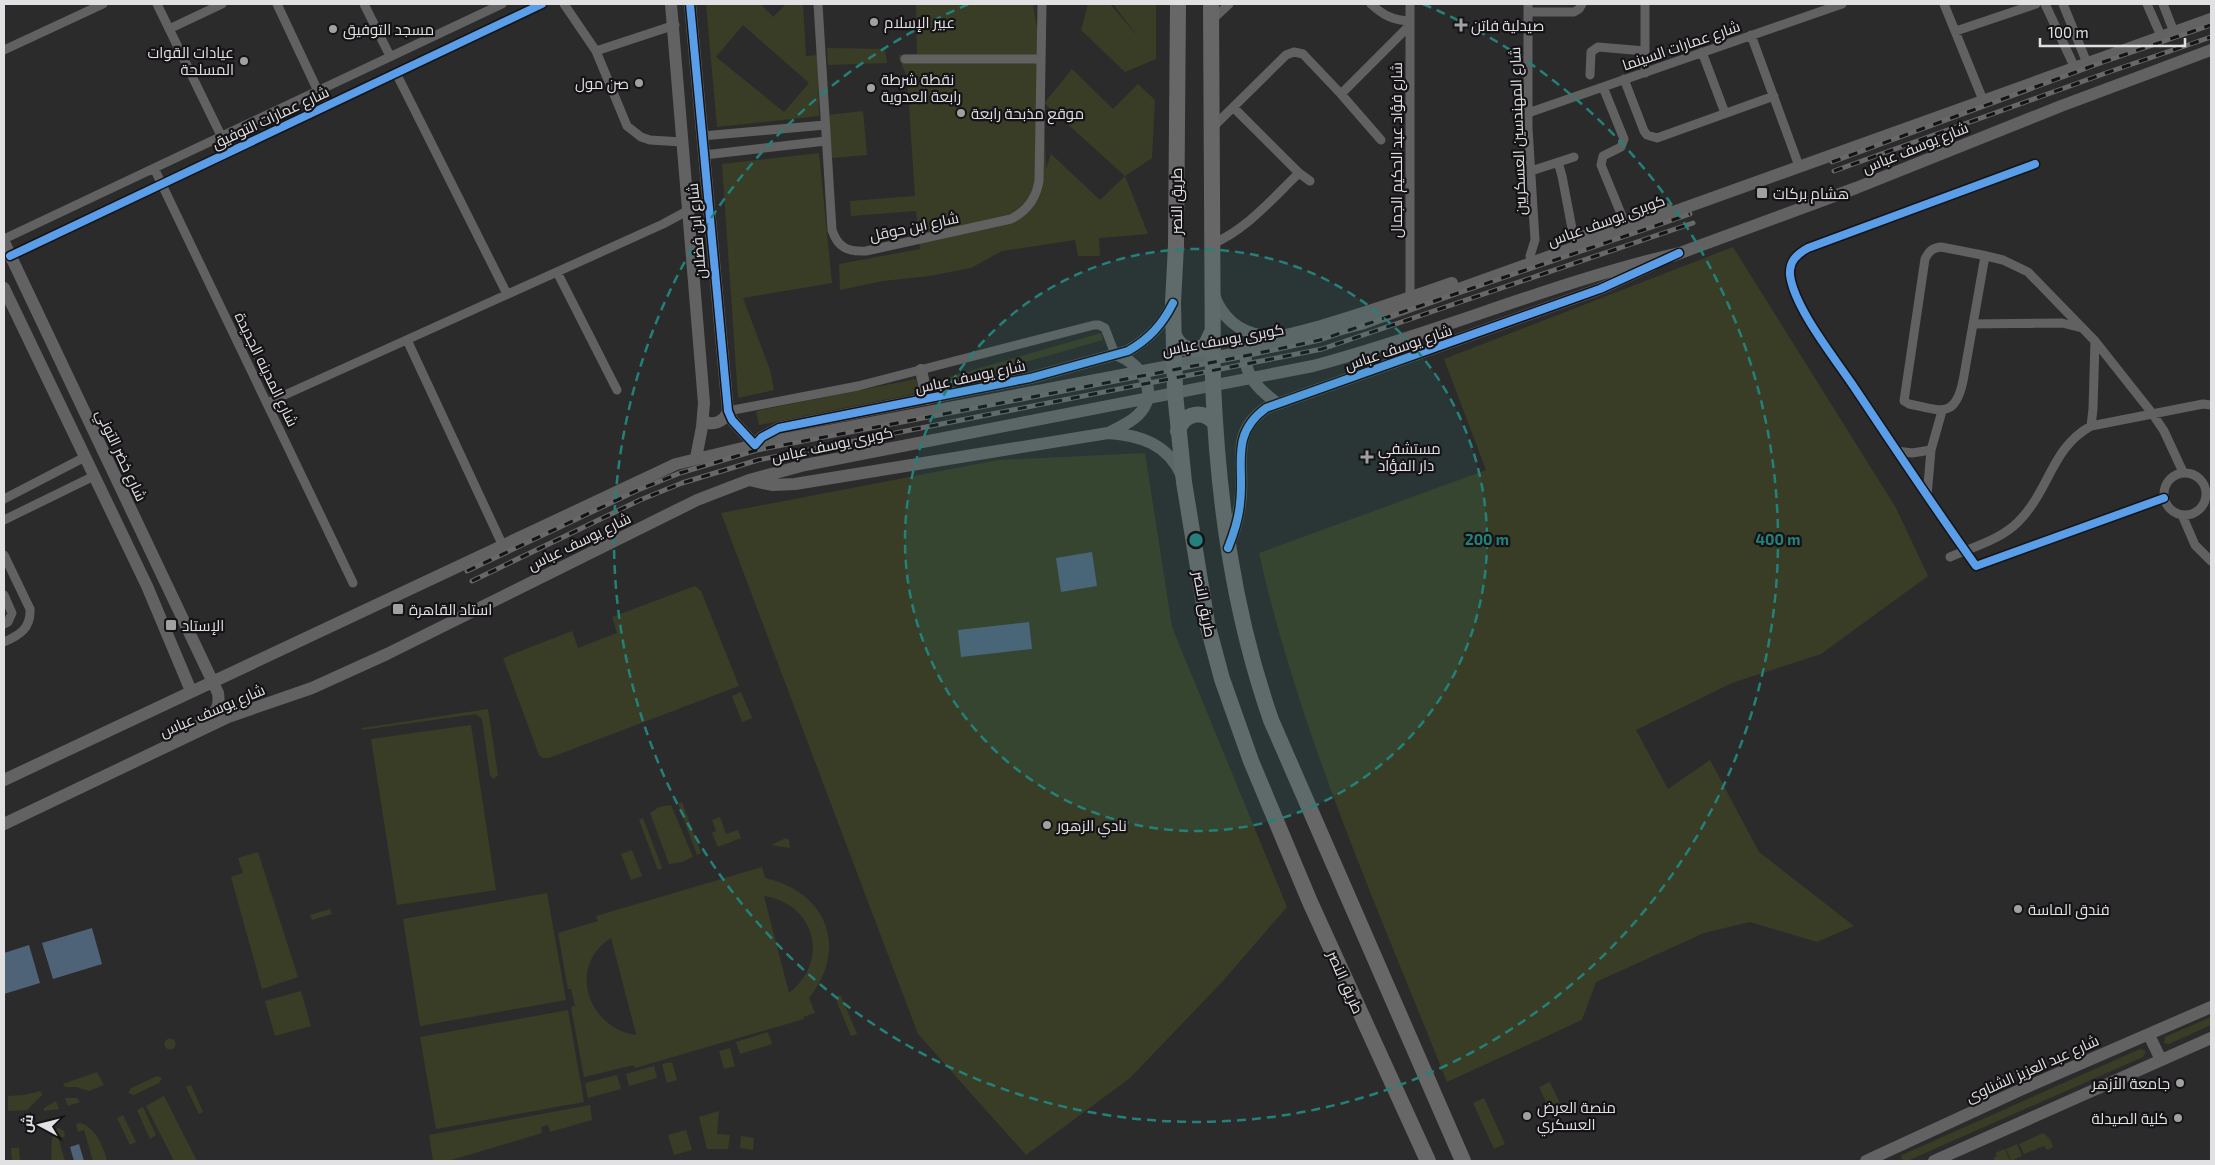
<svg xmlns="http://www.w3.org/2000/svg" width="2215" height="1165" viewBox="0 0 2215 1165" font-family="'Exo 2',Cairo,sans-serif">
	<rect width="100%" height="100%" fill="#2c2b2c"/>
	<path fill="#393d26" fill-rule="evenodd" d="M 706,4 L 761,4 L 773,17 L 786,4 L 803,4 L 806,56 L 818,55 L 819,116 L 717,127 ZM 743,25 L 809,83 L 784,112 L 716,57 Z
		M 916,4 L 1033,4 L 1042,60 L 1045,102 L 1072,69 L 1113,109 L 1138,84 L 1155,100 L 1152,158 L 1125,176 L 1148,234 L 1099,238 L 1100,256 L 1078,256 L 1075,240 L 1002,251 L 971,268 L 929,276 L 883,281 L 840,290 L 839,264 L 920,249 L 916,211 L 851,216 L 850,201 L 915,196 L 907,76 L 899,59 L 899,55 L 917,54 ZM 1044,103 L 1125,176 L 1100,200 L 1051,154 L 1046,169 Z
		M 1088,4 L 1110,4 L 1138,37 L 1113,4 L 1156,4 L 1156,59 L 1125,72 L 1081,30 Z
		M 827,48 L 885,49 L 887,63 L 828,65 Z
		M 863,111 L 867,155 L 832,158 L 828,115 Z
		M 819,153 L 832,283 L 743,298 L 770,370 L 774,390 L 738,398 L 722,164 Z
		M 1733,247 L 1896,508 L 1928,576 L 1821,654 L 1732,683 L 1636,730 L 1668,789 L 1710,760 L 1759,852 L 1854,926 L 1817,942 L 1750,922 L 1704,933 L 1596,982 L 1582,1020 L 1447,1082 C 1378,908 1300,736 1259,553 L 1486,470 L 1444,359 Z
		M 1101,333 L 1103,340 L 937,387 L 935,381 Z
		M 916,379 L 919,393 L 759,425 L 756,411 Z
		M 1145,453 L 1172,627 L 1287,907 L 1222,982 L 1130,1078 L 1026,1155 L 918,1034 L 721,513 L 998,460 Z
		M 695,586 L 701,591 L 739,686 L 549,758 L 543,758 L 539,755 L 503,658 L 572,631 L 578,648 L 617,633 L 612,617 Z
		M 741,692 L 752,718 L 742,722 L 732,696 Z
		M 488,709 L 498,775 L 494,779 L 490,776 L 482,719 L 476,714 L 362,730 L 362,728 Z
		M 471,725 L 496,890 L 397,905 L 371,739 Z
		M 682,802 L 701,853 L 697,855 L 678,804 Z
		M 671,805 L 693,857 L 682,862 L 669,864 L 650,813 L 659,807 Z
		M 720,817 L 726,834 L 738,830 L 741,838 L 718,847 L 712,833 L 716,831 L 712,820 Z
		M 643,818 L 662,868 L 658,870 L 639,820 Z
		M 786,838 L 789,840 L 790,848 L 771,845 Z
		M 632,850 L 642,876 L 631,880 L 621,854 Z
		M 258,852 L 298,977 L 262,989 L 231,877 L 243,873 L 238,858 Z
		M 762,867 L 765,878 C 827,892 849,948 809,998 L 815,1013 L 803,1017 L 804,1019 L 635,1068 L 634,1065 L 584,1077 L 571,1007 L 575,1006 L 571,989 L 568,989 L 558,933 L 598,921 L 596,916 ZM 764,896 C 816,904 830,961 789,993 ZM 611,938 L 636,1034 L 636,1035 C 587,1028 567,965 611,938 Z
		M 547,893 L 566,1000 L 420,1026 L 403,919 Z
		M 330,909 L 332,914 L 312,920 L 310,915 Z
		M 301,991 L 311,1026 L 275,1036 L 265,1001 Z
		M 838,995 L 841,996 L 857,1034 L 851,1036 L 837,1002 Z
		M 568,1010 L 584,1102 L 436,1129 L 420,1037 Z
		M 2211,1017 L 2211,1025 L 2169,1044 L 2164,1043 L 2165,1037 Z
		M 768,1032 L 772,1044 L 740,1054 L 736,1042 Z
		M164.5 1044a5.5 5.5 0 1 1 11 0a5.5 5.5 0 1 1-11 0Z
		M 730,1048 L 735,1066 L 724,1069 L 719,1051 Z
		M 2140,1049 L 2146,1051 L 2143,1057 L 1907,1161 L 1901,1159 L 1902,1155 Z
		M 672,1062 L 677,1080 L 667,1083 L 662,1064 Z
		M 654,1066 L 657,1078 L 629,1086 L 626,1074 Z
		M 97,1072 L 104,1085 L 89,1091 L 76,1087 L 65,1087 L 63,1084 Z
		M 617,1075 L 621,1089 L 588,1098 L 585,1083 Z
		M 157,1076 L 162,1078 L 159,1083 L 134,1095 L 128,1093 L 131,1088 Z
		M 1550,1082 L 1565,1114 L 1554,1119 L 1539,1087 Z
		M 191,1085 L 203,1112 L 199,1114 L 186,1087 Z
		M 41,1091 L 42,1095 L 27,1110 L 8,1111 L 8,1096 L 24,1095 Z
		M 164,1096 L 197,1161 L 174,1161 L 146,1106 Z
		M 65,1098 L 77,1098 L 80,1102 L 68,1106 Z
		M 1484,1098 L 1505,1144 L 1494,1149 L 1473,1103 Z
		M 56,1101 L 59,1109 L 44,1111 L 44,1108 Z
		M 590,1105 L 592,1120 L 550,1132 L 548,1125 L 541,1127 L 542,1133 L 448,1161 L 433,1161 L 429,1135 Z
		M 143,1107 L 156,1135 L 150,1139 L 137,1110 Z
		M 719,1111 L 717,1134 L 730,1135 L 728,1149 L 707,1149 L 699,1117 Z
		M 123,1115 L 136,1142 L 130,1145 L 117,1118 Z
		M 80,1123 C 95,1127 104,1147 107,1161 L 93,1161 L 84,1130 L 78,1132 L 76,1124 Z
		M 58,1128 L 64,1131 L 65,1137 L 58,1137 L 65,1161 L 52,1161 C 51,1151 50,1135 58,1128 Z
		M 686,1130 L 692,1150 L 674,1155 L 668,1135 Z
		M 2043,1133 L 2050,1139 L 2053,1147 L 2047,1150 L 2044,1146 L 2024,1154 L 2019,1144 Z
		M 741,1136 L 754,1138 L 753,1150 L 740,1148 Z
		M 2017,1144 L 2022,1156 L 2011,1161 L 2006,1149 Z
		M 11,1148 L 19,1148 L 20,1161 L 12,1161 Z
		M 2005,1149 L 2010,1161 L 1995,1161 L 1993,1158 L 1997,1156 L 1995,1153 Z"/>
	<path fill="#4e6278" d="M 1092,552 L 1097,586 L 1061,592 L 1056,558 Z
		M 1029,622 L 1032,649 L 961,657 L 958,630 Z
		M 92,928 L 102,964 L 53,979 L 42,943 Z
		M 29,945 L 40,983 L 4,994 L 4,953 Z
		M 79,1144 L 84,1161 L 74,1161 L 70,1147 Z"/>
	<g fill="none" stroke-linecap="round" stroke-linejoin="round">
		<path stroke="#626161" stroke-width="9" d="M 157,4 L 229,152
			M 277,4 L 325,106
			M 364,4 L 390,56
			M 564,4 L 596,51 L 627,126 L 641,137 L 650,140 L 682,142
			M 818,4 L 832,230 C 838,248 848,252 866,251 L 1011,219 C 1027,211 1036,199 1039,181 L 1042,4
			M 1371,4 C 1384,16 1393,20 1410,21
			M 1528,4 L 1528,128 L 1535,240 L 1530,256
			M 1645,4 L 1645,73
			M 1944,4 L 1983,100
			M 2045,4 L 2075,68
			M 2063,4 L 2087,63
			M 2147,4 L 2161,36
			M 2163,4 L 2174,32
			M 1528,12 L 1574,12 L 1579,9 L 1582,4
			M 1212,20 L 1229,4
			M 169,29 L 222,4
			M 1956,31 L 2036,4
			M 1751,35 L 1799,166
			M 4,50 L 103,4
			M 596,51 L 675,25
			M 1702,52 L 1725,113
			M 905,59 L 1041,59
			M 396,73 L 507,294
			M 1590,75 L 1591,52 L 1598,47 L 1645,51
			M 1624,79 L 1644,131 L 1647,135 L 1657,138 L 1774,96
			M 1603,87 L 1624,139 L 1621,147 L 1603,156 L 1601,165 L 1624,221
			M 1341,94 L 1410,25
			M 1234,108 L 1299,173 L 1310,181
			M 1528,113 L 1842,4
			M 1211,129 L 1286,55 L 1294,52 L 1303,54 L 1341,94 L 1381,140
			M 702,136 L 825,125
			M 704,155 L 826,141
			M 1558,162 L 1562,176 L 1574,239
			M 2035,164 L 1808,248 C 1797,254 1789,261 1790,275 C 1794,307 1833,356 1852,384 C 1893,445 1933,506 1976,566 L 2164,498
			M 154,168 L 353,583
			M 1531,171 L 1574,157
			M 4,239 L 502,4
			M 1212,244 C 1246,230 1272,199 1299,173
			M 10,256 L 542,4
			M 1985,256 L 1963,381 C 1955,420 1939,410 1909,404 L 1904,401 L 1925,259 C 1929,251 1932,248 1941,247 L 1982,255 L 2003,260 L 2028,272 L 2095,341 L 2152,413 L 2164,431 L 2183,472
			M 557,272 L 617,390
			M 1410,297 L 1410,4
			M 1973,324 L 2062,323 L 2082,328
			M 407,340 L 503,546
			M 267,403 L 663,224 L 687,211 L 708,204
			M 728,411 L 858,386 L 1094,325 L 1099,325 L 1105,328 L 1115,354
			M 2091,426 L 2093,409 L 2095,341
			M 1896,451 L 1912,453 L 1931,450
			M2164 494a21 21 0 1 1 42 0a21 21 0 1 1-42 0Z
			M 1927,496 L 1931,450 L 1942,411
			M 4,499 L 85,457
			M 2182,515 L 2195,545 L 2211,561
			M 4,520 L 94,476
			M 4,555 L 30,609 C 31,628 20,635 4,642
			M 1950,557 C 1973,547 2000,540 2018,522 C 2050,490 2051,448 2091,426 L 2203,404 L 2211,405
			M 4,595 L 12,613 L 8,622 L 4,624"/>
		<path stroke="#636263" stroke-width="12" d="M 671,4 L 704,403 L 702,427 L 696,458
			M 690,4 L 728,411 L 732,420 L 755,445 L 762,437 L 779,428 L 1030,378 L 1128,351 C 1148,339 1162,326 1172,305
			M 1582,237 L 1648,212 L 1667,209
			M 4,242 L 218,693 C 221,714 211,712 199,725
			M 1672,256 L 1856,188 L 2061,106 L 2211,50
			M 4,288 L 147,586 L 191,691
			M 1214,295 C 1221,316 1238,332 1261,335 C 1280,339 1302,331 1321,326 C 1365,313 1409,298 1452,283
			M 1248,345 C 1239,372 1258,389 1278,404
			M 921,370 L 927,399
			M 703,421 C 714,426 724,422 728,411
			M 1108,433 C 1118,428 1130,423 1138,415 C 1161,392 1141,363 1115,354
			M 749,480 L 772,485 L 795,484 L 1108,433 C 1140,435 1168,444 1182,476
			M 1228,546 C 1236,529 1240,511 1241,493 C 1243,457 1232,432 1266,408 L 1600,289 L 1652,265
			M 4,780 L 676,464 L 755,445 L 1279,345 L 1361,324 L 2211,19
			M 4,824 L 228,717 L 312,688 L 387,654 L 697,500 L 749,480 L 805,465 L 1313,366 C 1437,333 1555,282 1679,253
			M 2149,1035 L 2161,1060
			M 1866,1161 L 2020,1090 L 2211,1007
			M 1934,1161 L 2211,1038"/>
		<path stroke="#686768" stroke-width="16" d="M 1178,4 L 1176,245 L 1173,303 L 1175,393 L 1184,482 L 1207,623 L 1222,679 L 1251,761 L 1310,902 L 1428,1161
			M 1211,4 L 1213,384 C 1218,499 1233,611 1271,720 L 1463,1161
			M 1174,335 C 1179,349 1193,354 1206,345 L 1212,332
			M 1178,431 C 1183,413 1203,409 1215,423"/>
		<defs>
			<path id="rail" d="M 1832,162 L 2103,62 L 2211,25
				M 1834,171 L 2106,73 L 2211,37
				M 467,571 L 638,490 L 680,473 L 757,450 L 1240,357 L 1320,340 L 1690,214
				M 472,581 L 640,500 L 682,483 L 758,460 L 1322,349 L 1693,223"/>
		</defs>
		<use href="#rail" stroke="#686868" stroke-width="5"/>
		<use href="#rail" stroke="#151315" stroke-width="3" stroke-dasharray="9" stroke-linecap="butt"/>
		<defs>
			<path id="cycleway" d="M 690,4 L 728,411 L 732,420 L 755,445 L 762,437 L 779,428 L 1030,378 L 1128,351 C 1149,339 1162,325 1173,303
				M 2035,164 L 1808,248 C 1797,254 1789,261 1790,275 C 1794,307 1833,356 1852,384 C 1893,445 1933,506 1976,566 L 2164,498
				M 10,256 L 542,4
				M 1228,548 C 1234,533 1239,519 1240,503 C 1245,465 1229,435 1266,408 L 1600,289 L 1679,253"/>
		</defs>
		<use href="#cycleway" stroke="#151315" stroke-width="11"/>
		<use href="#cycleway" stroke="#5a9eea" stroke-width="8"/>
	</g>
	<circle cx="1196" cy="540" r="291" fill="#24817a" fill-opacity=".12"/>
	<g fill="none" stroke="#24817a" stroke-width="2.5" stroke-dasharray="9 6">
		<circle cx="1196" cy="540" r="291"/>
		<path d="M1423 4A582 582 0 1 1 969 4"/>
	</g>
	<g fill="#a2a1a2" stroke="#151315" stroke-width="2">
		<circle cx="874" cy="22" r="5"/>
		<path d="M1458.5 17.5h5v5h5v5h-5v5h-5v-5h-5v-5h5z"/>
		<circle cx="333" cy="29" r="5"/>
		<circle cx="244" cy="61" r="5"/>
		<circle cx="639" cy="83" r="5"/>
		<circle cx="871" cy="88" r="5"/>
		<circle cx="961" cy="113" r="5"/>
		<rect x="1756" y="187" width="12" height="12" rx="2.5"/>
		<path d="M1364.5 449.5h5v5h5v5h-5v5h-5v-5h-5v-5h5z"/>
		<rect x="392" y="603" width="12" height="12" rx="2.5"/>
		<rect x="165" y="619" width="12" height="12" rx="2.5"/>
		<circle cx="1047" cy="825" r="5"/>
		<circle cx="2018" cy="909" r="5"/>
		<circle cx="2180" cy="1083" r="5"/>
		<circle cx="1527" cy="1116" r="5"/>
		<circle cx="2178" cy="1118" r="5"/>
	</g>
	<g text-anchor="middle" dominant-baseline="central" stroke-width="4.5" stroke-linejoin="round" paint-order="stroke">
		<g font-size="15" fill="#e1e0e2" stroke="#151315" text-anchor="start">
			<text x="884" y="22">عبير الإسلام</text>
			<text x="1471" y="25">صيدلية فاتن</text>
			<text x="343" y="29">مسجد التوفيق</text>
			<text x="234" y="52" text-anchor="end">عيادات القوات<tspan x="234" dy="17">المسلحة</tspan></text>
			<text x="881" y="79">نقطة شرطة<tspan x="881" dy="17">رابعة العدوية</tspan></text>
			<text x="629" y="83" text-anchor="end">صن مول</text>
			<text x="971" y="113">موقع مذبحة رابعة</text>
			<text x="1773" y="193">هشام بركات</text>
			<text x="1378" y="448">مستشفى<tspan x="1378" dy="17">دار الفؤاد</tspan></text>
			<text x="409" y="609">استاد القاهرة</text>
			<text x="182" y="625">الإستاد</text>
			<text x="1057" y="825">نادي الزهور</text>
			<text x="2028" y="909">فندق الماسة</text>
			<text x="2170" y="1083" text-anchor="end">جامعة الأزهر</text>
			<text x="1537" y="1107">منصة العرض<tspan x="1537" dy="17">العسكري</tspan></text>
			<text x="2168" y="1118" text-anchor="end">كلية الصيدلة</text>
		</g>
		<g font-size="15" fill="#e1e0e2" stroke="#151315">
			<text transform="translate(1681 45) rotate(-19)">شارع عمارات السينما</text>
			<text transform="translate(270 117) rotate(-25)">شارع عمارات التوفيق</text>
			<text transform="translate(1517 131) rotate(-92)">شارع المهندسين العسكريين</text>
			<text transform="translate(1915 147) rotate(-22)">شارع يوسف عباس</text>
			<text transform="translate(1396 150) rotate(-90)">شارع فؤاد عبد الحكيم الجمال</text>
			<text transform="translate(1176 201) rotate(-90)">طريق النصر</text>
			<text transform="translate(1606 220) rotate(-20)">كوبرى يوسف عباس</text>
			<text transform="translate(914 226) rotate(-12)">شارع ابن حوقل</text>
			<text transform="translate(696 231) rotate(-95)">شارع ابن فضلان</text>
			<text transform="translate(1223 339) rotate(-10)">كوبرى يوسف عباس</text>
			<text transform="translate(1398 347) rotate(-19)">شارع يوسف عباس</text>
			<text transform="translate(267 369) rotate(64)">شارع المدينه الجديدة</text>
			<text transform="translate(970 376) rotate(-12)">شارع يوسف عباس</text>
			<text transform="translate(832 444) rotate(-12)">كوبرى يوسف عباس</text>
			<text transform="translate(122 455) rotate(65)">شارع خضر التوني</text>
			<text transform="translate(579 541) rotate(-26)">شارع يوسف عباس</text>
			<text transform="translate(1205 604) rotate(79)">طريق النصر</text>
			<text transform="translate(212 710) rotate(-23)">شارع يوسف عباس</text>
			<text transform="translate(1346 982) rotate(66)">طريق النصر</text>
			<text transform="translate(2032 1068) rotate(-24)">شارع عبد العزيز الشناوى</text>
		</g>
	</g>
	<circle cx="1196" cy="540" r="8" fill="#24817a" stroke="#151315" stroke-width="2.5"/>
	<g font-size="15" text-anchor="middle" font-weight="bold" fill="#24817a" stroke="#151315" stroke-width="4.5" stroke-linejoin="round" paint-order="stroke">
		<text x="1487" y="545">200 m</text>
		<text x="1778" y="545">400 m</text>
	</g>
	<rect width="2215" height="1165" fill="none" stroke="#e1e0e2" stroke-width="10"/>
	<g transform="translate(40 1125) rotate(277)" stroke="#151315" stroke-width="4" paint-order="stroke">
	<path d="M0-4L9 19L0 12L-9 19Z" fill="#e1e0e2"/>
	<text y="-8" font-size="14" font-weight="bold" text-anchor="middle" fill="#e1e0e2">ش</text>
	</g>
	<path d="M2040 38v8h145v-8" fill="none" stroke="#e1e0e2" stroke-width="2.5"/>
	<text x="2048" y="38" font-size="15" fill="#e1e0e2" stroke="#151315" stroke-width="4" paint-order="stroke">100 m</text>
</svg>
